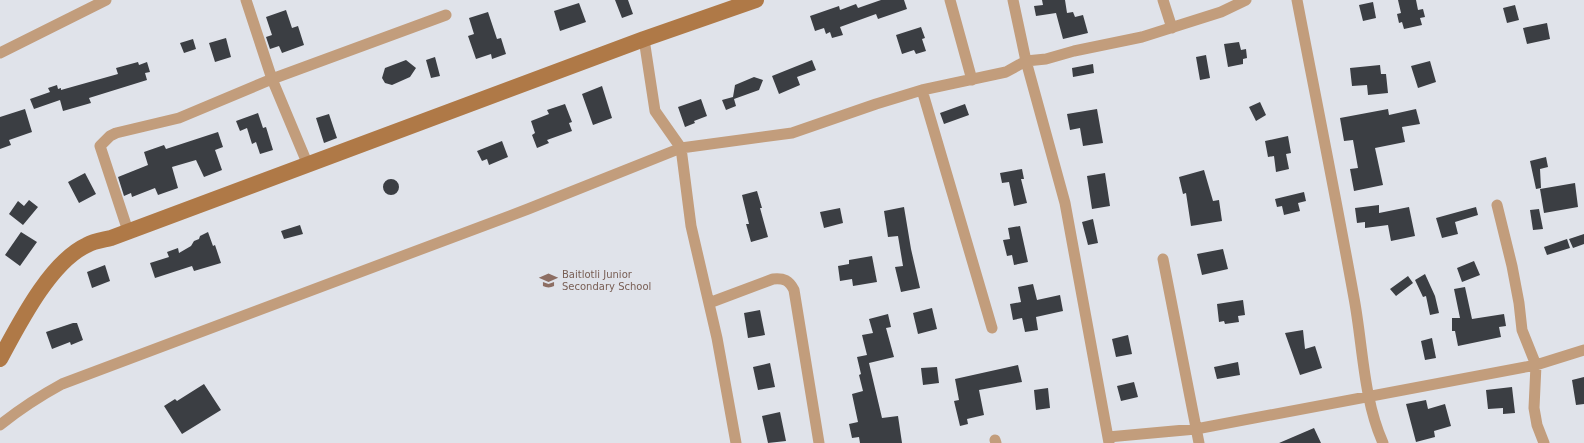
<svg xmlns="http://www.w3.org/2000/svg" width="1584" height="443" viewBox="0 0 1584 443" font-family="'DejaVu Sans',sans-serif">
	<rect width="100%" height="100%" fill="#e0e3ea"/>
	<path fill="#3b3e43" d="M 615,0 L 628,0 L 633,14 L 622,18 Z
		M 881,0 L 904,0 L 907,9 L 878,19 L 876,14 L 840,27 L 843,35 L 832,38 L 830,32 L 826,34 L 824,28 L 815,31 L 810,16 L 839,6 L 840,10 L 856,4 L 858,8 Z
		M 1042,0 L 1065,0 L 1067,13 L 1073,12 L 1075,17 L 1083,15 L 1088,33 L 1063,39 L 1056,13 L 1036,16 L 1034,6 L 1043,5 Z
		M 1398,0 L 1416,0 L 1418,10 L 1423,9 L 1425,17 L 1420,18 L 1422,25 L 1404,29 L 1402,22 L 1399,23 L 1397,14 L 1401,13 Z
		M 1373,2 L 1376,18 L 1363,21 L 1359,5 Z
		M 579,3 L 586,22 L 560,31 L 554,11 Z
		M 1515,5 L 1519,20 L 1507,23 L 1503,8 Z
		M 286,10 L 292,28 L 298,26 L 304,45 L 282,53 L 279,46 L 270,49 L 266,37 L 272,35 L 266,17 Z
		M 488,12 L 497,39 L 501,38 L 506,54 L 492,59 L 491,54 L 476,59 L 468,36 L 474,34 L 469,18 Z
		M 1547,23 L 1550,39 L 1527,44 L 1523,28 Z
		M 921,27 L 925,38 L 922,39 L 926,51 L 916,54 L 914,50 L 902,54 L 896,35 Z
		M 226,38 L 231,57 L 215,62 L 209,43 Z
		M 193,39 L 196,49 L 184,53 L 180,43 Z
		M 1239,42 L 1241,50 L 1246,49 L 1247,58 L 1243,59 L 1243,64 L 1228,67 L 1224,44 Z
		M 1206,55 L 1210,78 L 1200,80 L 1196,57 Z
		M 435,57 L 440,76 L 431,78 L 426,60 Z
		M 406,60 L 416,68 L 410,77 L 392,85 L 385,83 L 382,78 L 385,68 Z
		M 812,60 L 816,70 L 797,77 L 800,85 L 779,94 L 772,76 Z
		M 1430,61 L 1436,82 L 1418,88 L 1411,66 Z
		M 138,62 L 139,65 L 147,62 L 150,72 L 145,73 L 147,80 L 89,98 L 91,103 L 63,111 L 60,100 L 34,109 L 30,99 L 50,92 L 48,88 L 57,85 L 58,89 L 61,88 L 61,90 L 118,74 L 116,68 Z
		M 1093,64 L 1094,73 L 1073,77 L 1072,68 Z
		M 1380,65 L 1381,74 L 1386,74 L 1388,93 L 1368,95 L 1367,85 L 1352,86 L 1350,68 Z
		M 754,77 L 763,80 L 759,90 L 734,99 L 736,106 L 726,110 L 722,100 L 733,97 L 735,85 Z
		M 602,86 L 612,118 L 593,125 L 582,94 Z
		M 701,99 L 707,116 L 694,121 L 695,123 L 685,127 L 678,107 Z
		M 1260,102 L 1266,115 L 1256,121 L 1249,107 Z
		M 565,104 L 572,122 L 569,123 L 572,131 L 547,140 L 549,143 L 537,148 L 532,135 L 535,133 L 531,121 L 549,114 L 547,110 Z
		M 965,104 L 969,115 L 944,124 L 940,113 Z
		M 25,109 L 32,132 L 9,140 L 11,145 L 0,149 L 0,117 Z
		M 1097,109 L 1103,143 L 1083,146 L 1080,128 L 1070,130 L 1067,114 Z
		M 1388,109 L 1389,115 L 1416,109 L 1420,124 L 1402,127 L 1405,142 L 1375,148 L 1383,185 L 1354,191 L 1350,169 L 1358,168 L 1353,140 L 1344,141 L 1340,118 Z
		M 258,113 L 263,128 L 266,127 L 273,150 L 260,154 L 256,142 L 252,144 L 247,128 L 240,131 L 236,121 Z
		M 329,114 L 337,138 L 324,143 L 316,118 Z
		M 218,132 L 223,147 L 215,150 L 222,170 L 204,177 L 196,160 L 172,167 L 178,188 L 158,195 L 155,188 L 132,197 L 131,193 L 124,196 L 118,177 L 148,165 L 144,152 L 164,145 L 166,149 Z
		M 1288,136 L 1291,153 L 1286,154 L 1289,169 L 1276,172 L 1274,156 L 1268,157 L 1265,141 Z
		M 502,141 L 508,157 L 489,165 L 487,159 L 482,161 L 477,151 Z
		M 1546,157 L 1548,167 L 1540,169 L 1541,188 L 1536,189 L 1530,161 Z
		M 1022,169 L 1024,179 L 1021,179 L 1027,203 L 1014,206 L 1009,182 L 1002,183 L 1000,173 Z
		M 1204,170 L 1213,201 L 1219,200 L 1222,221 L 1191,226 L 1186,193 L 1183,194 L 1179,177 Z
		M 85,173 L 96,194 L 79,203 L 68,182 Z
		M 1105,173 L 1110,206 L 1092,209 L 1087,176 Z
		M383 187a8 8 0 1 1 16 0a8 8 0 1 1-16 0Z
		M 1575,183 L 1578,207 L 1544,213 L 1540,189 Z
		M 757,191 L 762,208 L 760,208 L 768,237 L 751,242 L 746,224 L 749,224 L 742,195 Z
		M 1304,192 L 1306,201 L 1298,203 L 1300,211 L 1284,215 L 1282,206 L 1277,207 L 1275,199 Z
		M 29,200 L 38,207 L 23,225 L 9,214 L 18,201 L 24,206 Z
		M 1379,205 L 1379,213 L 1409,207 L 1415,236 L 1391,241 L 1388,225 L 1365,228 L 1365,222 L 1357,223 L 1355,208 Z
		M 904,207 L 911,249 L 920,288 L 901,292 L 895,267 L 903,266 L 898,236 L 888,237 L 884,211 Z
		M 1476,207 L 1478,215 L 1455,222 L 1458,234 L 1442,238 L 1436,218 Z
		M 840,208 L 843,223 L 824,228 L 820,212 Z
		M 1539,209 L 1543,229 L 1533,230 L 1530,210 Z
		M 1093,219 L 1098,243 L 1088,245 L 1082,222 Z
		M 300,225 L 303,234 L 284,239 L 281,231 Z
		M 1020,226 L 1028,262 L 1014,265 L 1012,255 L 1007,256 L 1003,240 L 1010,239 L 1008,228 Z
		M 21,232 L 37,242 L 20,266 L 5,255 Z
		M 208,232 L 213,246 L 215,245 L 221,263 L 194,271 L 192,266 L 155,278 L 150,263 L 169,257 L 167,252 L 178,248 L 179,253 L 191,246 L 194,241 L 199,239 L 200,236 Z
		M 1584,234 L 1584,244 L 1573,248 L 1569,239 Z
		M 1567,239 L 1570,248 L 1547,255 L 1544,247 Z
		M 1223,249 L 1228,269 L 1202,275 L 1197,254 Z
		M 872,256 L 877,282 L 853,286 L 852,279 L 840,281 L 838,266 L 849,264 L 849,260 Z
		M 1474,261 L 1480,275 L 1462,282 L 1457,268 Z
		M 105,265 L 110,281 L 92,288 L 87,272 Z
		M 1425,274 L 1435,296 L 1439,313 L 1430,315 L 1426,296 L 1423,297 L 1415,280 Z
		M 1408,276 L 1413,283 L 1396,296 L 1390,289 Z
		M 1033,284 L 1037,300 L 1060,295 L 1063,311 L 1036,317 L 1038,330 L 1025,332 L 1022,318 L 1013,320 L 1010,304 L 1021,302 L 1018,287 Z
		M 1465,287 L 1472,319 L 1504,314 L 1506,326 L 1499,327 L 1501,337 L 1458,346 L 1455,331 L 1452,331 L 1452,318 L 1460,318 L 1454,289 Z
		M 1243,300 L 1245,315 L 1238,316 L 1239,322 L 1225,324 L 1224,321 L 1219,322 L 1217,304 Z
		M 932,308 L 937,329 L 918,334 L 913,313 Z
		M 760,310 L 765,335 L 748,338 L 744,313 Z
		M 888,314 L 891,327 L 886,328 L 894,357 L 869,363 L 882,418 L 898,416 L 902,443 L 860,443 L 859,437 L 852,438 L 849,424 L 858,422 L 852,394 L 863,391 L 859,375 L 861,374 L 857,357 L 867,355 L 862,335 L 873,333 L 869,319 Z
		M 73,323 L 77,323 L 83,340 L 71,345 L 70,342 L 52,349 L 46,332 Z
		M 1303,330 L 1305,349 L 1315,346 L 1322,368 L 1300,375 L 1285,333 Z
		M 1128,335 L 1132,354 L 1116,357 L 1112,339 Z
		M 1432,338 L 1436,358 L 1425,360 L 1421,341 Z
		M 1238,362 L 1240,375 L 1217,379 L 1214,367 Z
		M 770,363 L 775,387 L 758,390 L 753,367 Z
		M 1018,365 L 1022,382 L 979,390 L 984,415 L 967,419 L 968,424 L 960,426 L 954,401 L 959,400 L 955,379 Z
		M 937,367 L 939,383 L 923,385 L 921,368 Z
		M 1584,377 L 1584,404 L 1576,405 L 1572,380 Z
		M 1134,382 L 1138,397 L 1121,401 L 1117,386 Z
		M 204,384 L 221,410 L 182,434 L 164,406 L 175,399 L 177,401 Z
		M 1512,387 L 1515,413 L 1503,414 L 1503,408 L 1488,409 L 1486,390 Z
		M 1048,388 L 1050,408 L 1036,410 L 1034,390 Z
		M 1426,400 L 1428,409 L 1445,404 L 1451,426 L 1434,431 L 1435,437 L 1416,442 L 1406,404 Z
		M 780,412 L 786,441 L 768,443 L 762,416 Z
		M 1314,428 L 1321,443 L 1279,443 Z"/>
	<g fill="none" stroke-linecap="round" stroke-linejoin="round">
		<path stroke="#c29d7c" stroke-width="11" d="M 246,0 L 272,79 L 308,165
			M 950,0 L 972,80
			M 1013,0 L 1026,61 L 1065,203 L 1109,443
			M 1163,0 L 1172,28
			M 1297,0 C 1316,99 1336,198 1354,298 C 1363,346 1363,398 1383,443
			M 644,39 L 655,111 L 681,148 L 691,226 L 717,338 L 736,443
			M 0,53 L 106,0
			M 922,90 L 992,328
			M 1497,205 L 1512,266 L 1519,303 L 1522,330 L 1536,365 L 1534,408 L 1537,425 L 1544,443
			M 128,231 L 100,146 L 110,136 L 116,133 L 179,118 L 272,79 L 446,15
			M 1163,259 L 1199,443
			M 709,303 L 773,279 C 784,278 789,280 794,290 L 819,443
			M 0,425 C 20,409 40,396 62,384 L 528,209 L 681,148 L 792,133 L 876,104 L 922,90 L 1006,72 L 1026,61 L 1046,59 L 1074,51 L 1142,37 L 1221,12 L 1246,0
			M 1108,437 L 1196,429 L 1536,365 L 1584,350
			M 995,440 L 996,443"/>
		<path stroke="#af7947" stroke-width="16" d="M 0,359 C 19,324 50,262 87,245 C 94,241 103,240 111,238 L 644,39 L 756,0"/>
	</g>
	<defs>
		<symbol id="school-bare" viewBox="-9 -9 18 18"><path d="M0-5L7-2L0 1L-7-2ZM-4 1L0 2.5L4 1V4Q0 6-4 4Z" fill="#8d6e63" stroke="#e0e3ea" stroke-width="2.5" paint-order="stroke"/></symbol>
	</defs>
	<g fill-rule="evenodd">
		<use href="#school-bare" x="536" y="268" width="25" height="25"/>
	</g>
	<g text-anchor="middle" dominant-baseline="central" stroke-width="4" stroke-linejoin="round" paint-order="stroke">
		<g font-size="10" fill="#785e54" stroke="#e0e3ea" text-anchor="start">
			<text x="562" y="274">Baitlotli Junior<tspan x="562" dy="12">Secondary School</tspan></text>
		</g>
	</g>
</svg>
